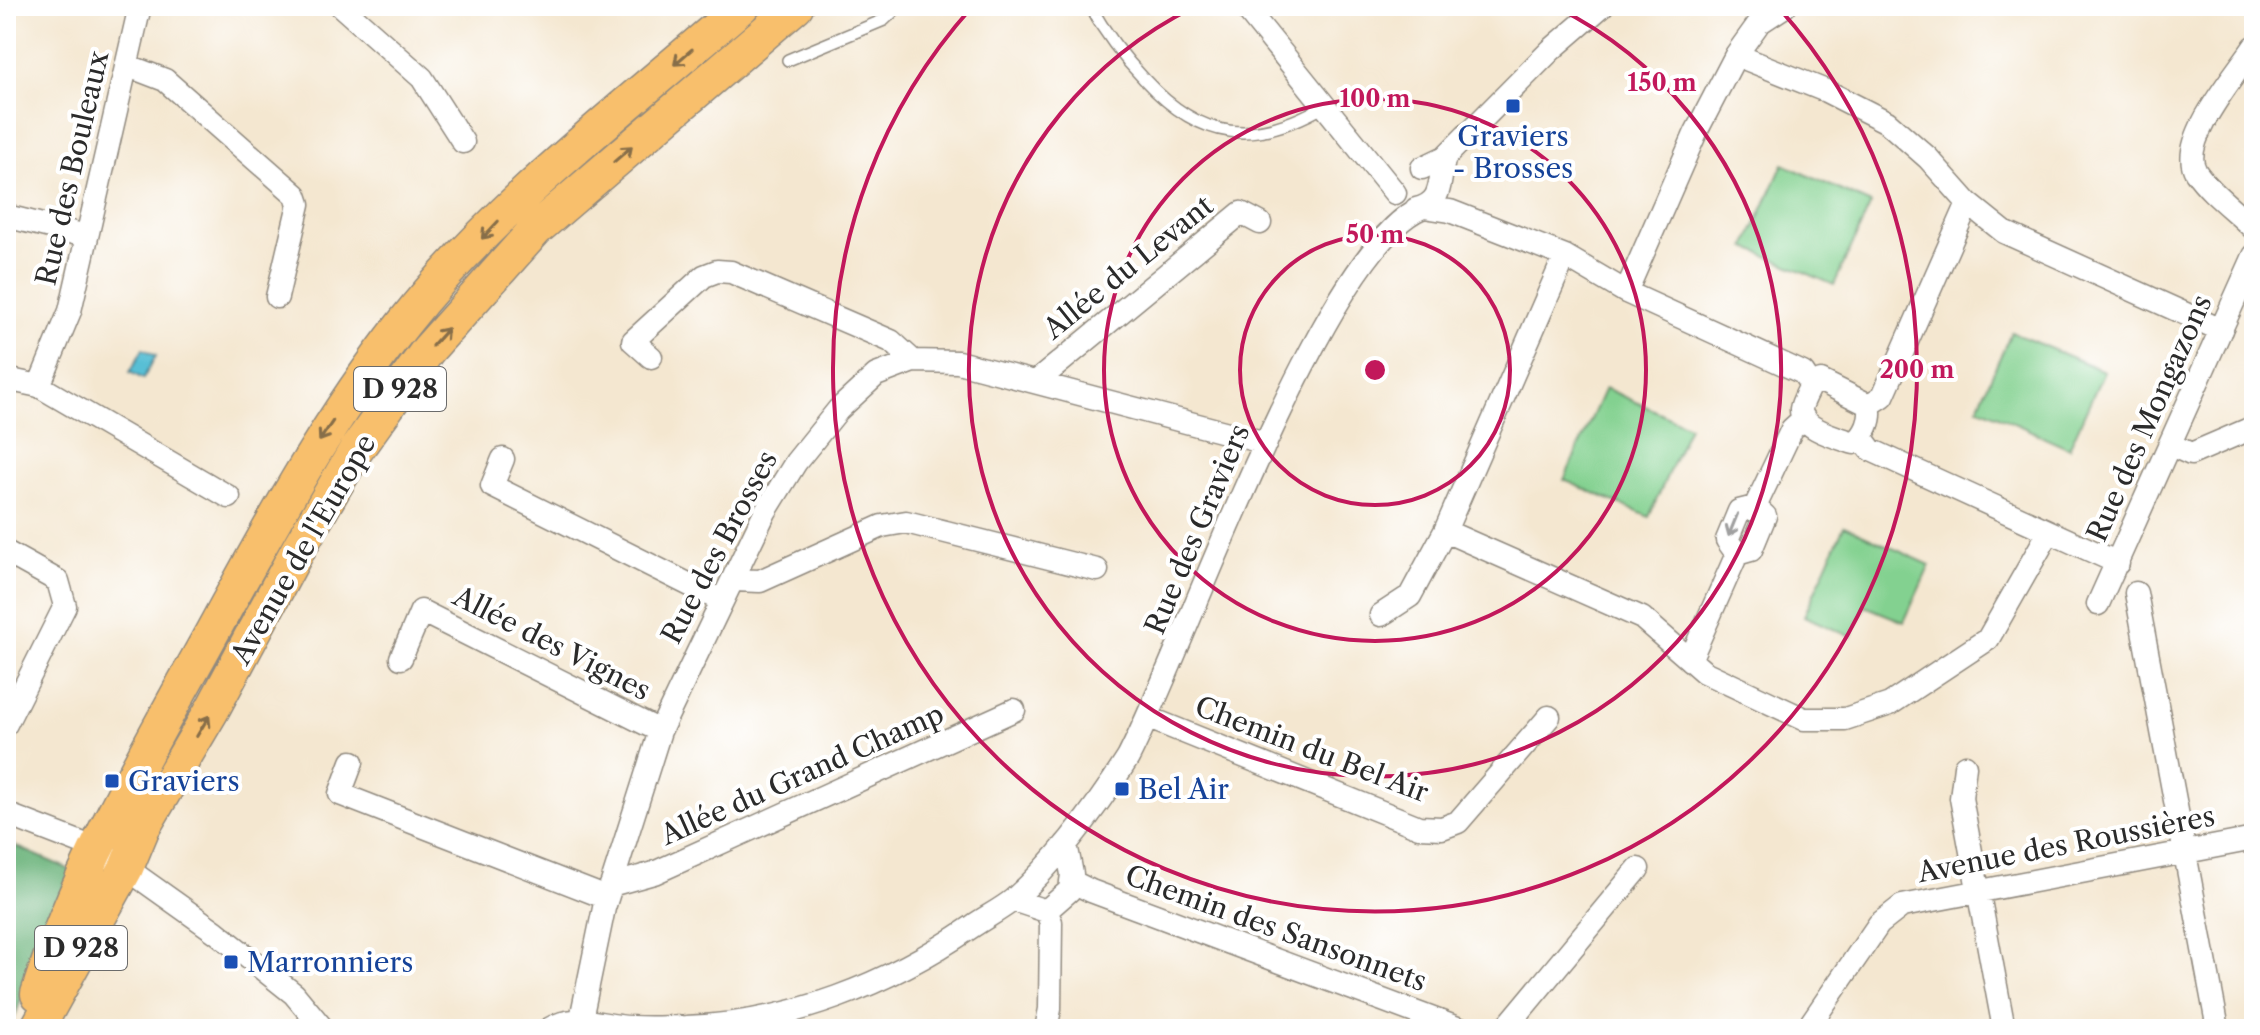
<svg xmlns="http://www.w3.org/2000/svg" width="2260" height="1035" viewBox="0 0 2260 1035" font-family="'Libre Caslon Text',serif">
	<rect width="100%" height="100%" fill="#fff"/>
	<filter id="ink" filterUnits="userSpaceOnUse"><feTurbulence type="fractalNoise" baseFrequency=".0125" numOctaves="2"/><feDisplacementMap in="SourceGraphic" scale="16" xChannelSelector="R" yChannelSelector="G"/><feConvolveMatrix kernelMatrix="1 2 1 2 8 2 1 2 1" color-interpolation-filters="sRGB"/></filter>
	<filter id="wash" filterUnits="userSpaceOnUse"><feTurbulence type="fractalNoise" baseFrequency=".006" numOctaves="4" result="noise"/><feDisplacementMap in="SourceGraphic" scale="32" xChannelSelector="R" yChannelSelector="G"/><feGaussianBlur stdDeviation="1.8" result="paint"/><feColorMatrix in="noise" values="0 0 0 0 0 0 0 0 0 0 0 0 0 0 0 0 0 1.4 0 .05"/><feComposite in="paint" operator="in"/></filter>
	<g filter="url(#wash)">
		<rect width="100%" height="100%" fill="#f4e7d0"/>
		<path fill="#83d190" stroke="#577e5e" stroke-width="2" d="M 1783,164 L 1871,204 L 1834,285 L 1746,247 Z
			M 2011,332 L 2104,371 L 2069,448 L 1978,407 Z
			M 1605,388 L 1689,426 L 1649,517 L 1564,480 Z
			M 1844,526 L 1930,565 L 1904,622 L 1865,606 L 1851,637 L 1804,616 Z"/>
		<path fill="#6ab37a" stroke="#4a6f52" stroke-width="2" d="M 6,842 L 71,870 L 10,1029 L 6,1029 Z"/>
		<path fill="#58bfd5" stroke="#427580" stroke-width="2" d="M 143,349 L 156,356 L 143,379 L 130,372 Z"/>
	</g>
	<g filter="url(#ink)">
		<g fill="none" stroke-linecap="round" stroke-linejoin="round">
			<defs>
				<path id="service" d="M 1090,6 C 1106,35 1122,56 1145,80 C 1201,141 1255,147 1326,105
					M 788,60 L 884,20 L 899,6"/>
				<path id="minor" d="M 341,6 L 422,78 L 463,142
					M 1244,6 L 1395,193
					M 2254,47 C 2237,73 2177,142 2196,172 C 2210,193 2236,211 2254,229
					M 1736,55 L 1759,23 L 1785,6
					M 126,65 L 165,80 L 296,195 L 299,204 L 277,297
					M 1422,168 L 1445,157 L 1551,50 L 1602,6
					M 1424,207 L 1450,211 L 1565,256 L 1626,292 L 1803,373 L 1811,385
					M 1416,209 C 1445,203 1438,179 1445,157
					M 6,216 L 86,236
					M 1565,256 L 1445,531 L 1642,618 L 1704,672 L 1804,719 L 1845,719 L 1890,704 L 1988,639 L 2049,532
					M 1626,292 L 1696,132 L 1736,55 L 1826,91 L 1887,122 L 1928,158 L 1968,203 L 2004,232 L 2221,330
					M 651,357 L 633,341 L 704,276 L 717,271 L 731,272 L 891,341 L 913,361
					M 6,379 L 39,386 L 229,497
					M 1821,381 L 1869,405 C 1873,419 1865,436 1854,443 C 1840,438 1800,429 1801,409 C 1802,402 1808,392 1811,385 Z
					M 1036,382 L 1241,213 L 1260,223
					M 39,386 L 70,311 L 140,6
					M 1869,405 L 1883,396 L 1968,203
					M 1862,438 L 1871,450 L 2118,563
					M 2171,445 L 2191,454 L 2254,427
					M 503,459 L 492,486 L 720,600
					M 1755,507 L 1792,429 L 1804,418
					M 6,552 L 58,581 L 65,606 L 6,724
					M 1737,554 L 1727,540 L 1739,511 L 1755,507
					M 733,580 L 760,581 L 882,526 L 906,522 L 1097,570
					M 2136,593 L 2218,1029
					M 2098,604 L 2254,256
					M 1381,615 L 1410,596 L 1445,531
					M 401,658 L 421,611 L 660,731
					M 1690,660 L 1737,554 L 1751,550 L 1765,516 L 1755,507
					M 1149,718 L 1419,827 L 1442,828 L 1458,822 L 1549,717
					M 352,762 L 340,794 L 607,898
					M 1965,766 L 1961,798 L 2004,1029
					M 6,814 L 94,848 L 126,868 L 216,932 L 294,994 L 323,1029
					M 1071,881 L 1091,891 L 1460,1029
					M 611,885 L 654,873 L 1014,710
					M 1013,900 L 1046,911 L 1070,890 L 1072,874 L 1066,844
					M 1046,911 L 1051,922 L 1050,1009 L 1046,1029
					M 581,1019 L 604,908 L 660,731 L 765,512 L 796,462 L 838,410 L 876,375 L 913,361 L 958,362 L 1266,443
					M 549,1029 C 573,1014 593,1023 619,1026 C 640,1029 664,1027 686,1027 C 789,1024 889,984 973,926 C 986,917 1002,909 1014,899 C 1059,859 1096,808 1128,758 C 1185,648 1322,251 1421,208
					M 1505,1029 L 1638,869
					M 1807,1029 L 1879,924 L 1902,906 L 2254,839"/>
				<path id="primary" d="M 38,994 C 77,871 141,761 203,649 C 265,536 324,424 404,323 C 499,202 627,106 742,6
					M 37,1029 L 126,868 L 143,827 L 212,710 L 301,544 L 356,450 L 428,350 L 536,229 L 796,6"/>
			</defs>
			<use href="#service" stroke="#90897e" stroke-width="14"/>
			<use href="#minor" stroke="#90897e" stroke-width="25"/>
			<use href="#primary" stroke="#90897e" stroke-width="37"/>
			<use href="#service" stroke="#fff" stroke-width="11"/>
			<use href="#minor" stroke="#fff" stroke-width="22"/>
			<use href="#primary" stroke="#f8bf6c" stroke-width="34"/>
		</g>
		<defs><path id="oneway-shaft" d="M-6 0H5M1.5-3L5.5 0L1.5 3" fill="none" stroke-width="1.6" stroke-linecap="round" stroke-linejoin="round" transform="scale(2)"/></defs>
		<g stroke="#876e48">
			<use href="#oneway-shaft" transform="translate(683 57) rotate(139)"/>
			<use href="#oneway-shaft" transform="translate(623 154) rotate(-41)"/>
			<use href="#oneway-shaft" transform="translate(490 230) rotate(133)"/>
			<use href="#oneway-shaft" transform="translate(440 337) rotate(-48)"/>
			<use href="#oneway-shaft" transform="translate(326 431) rotate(124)"/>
			<use href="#oneway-shaft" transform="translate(203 726) rotate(-59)"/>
		</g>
		<use stroke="#a0a0a0" href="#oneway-shaft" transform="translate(1733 525) rotate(112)"/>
	</g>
	<g fill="none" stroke="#c2185b" stroke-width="4">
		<circle cx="1375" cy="370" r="135"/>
		<circle cx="1375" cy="370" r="271"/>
		<path d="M1556 7A406 406 0 1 1 1194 7"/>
		<path d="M1778 7A542 542 0 1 1 972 7"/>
	</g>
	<g fill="#1a4fb4" stroke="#fff" stroke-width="3">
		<rect x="1505" y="98" width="16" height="16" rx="4"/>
		<rect x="104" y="773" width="16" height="16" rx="4"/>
		<rect x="1114" y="781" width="16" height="16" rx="4"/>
		<rect x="223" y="954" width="16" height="16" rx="4"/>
	</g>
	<g text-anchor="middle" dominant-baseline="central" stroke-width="8" stroke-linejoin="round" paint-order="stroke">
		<g fill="#fff" stroke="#6b6b6b" stroke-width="2">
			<rect x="354" y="367" width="92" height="44" rx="6"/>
			<rect x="35" y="926" width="92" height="44" rx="6"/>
		</g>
		<g font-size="26" font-weight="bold" fill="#2b2b2b">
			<text x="400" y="389">D 928</text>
			<text x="81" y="948">D 928</text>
		</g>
		<g font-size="28" fill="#164399" stroke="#fff" text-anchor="start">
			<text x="1513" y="136" text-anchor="middle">Graviers<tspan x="1513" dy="32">- Brosses</tspan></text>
			<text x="128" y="781">Graviers</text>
			<text x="1138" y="789">Bel Air</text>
			<text x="247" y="962">Marronniers</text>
		</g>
		<g font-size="28" fill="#2b2b2b" stroke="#fff">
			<text transform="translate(72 168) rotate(-77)">Rue des Bouleaux</text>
			<text transform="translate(1128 267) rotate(-39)">Allée du Levant</text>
			<text transform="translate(2149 418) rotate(-66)">Rue des Mongazons</text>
			<text transform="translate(1197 529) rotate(-67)">Rue des Graviers</text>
			<text transform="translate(719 547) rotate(-62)">Rue des Brosses</text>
			<text transform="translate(303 549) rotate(-60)">Avenue de l'Europe</text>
			<text transform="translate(552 643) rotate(27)">Allée des Vignes</text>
			<text transform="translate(1312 749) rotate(21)">Chemin du Bel Air</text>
			<text transform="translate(802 774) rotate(-24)">Allée du Grand Champ</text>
			<text transform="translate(2066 844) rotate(-11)">Avenue des Roussières</text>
			<text transform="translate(1276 928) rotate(20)">Chemin des Sansonnets</text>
		</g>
	</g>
	<circle cx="1375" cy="370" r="12" fill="#c2185b" stroke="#fff" stroke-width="4"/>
	<g font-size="24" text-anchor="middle" font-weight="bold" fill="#c2185b" stroke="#fff" stroke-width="8" stroke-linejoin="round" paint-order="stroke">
		<text x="1662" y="91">150 m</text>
		<text x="1375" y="107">100 m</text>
		<text x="1375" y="243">50 m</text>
		<text x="1917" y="378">200 m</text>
	</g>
	<rect width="2260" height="1035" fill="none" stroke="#fff" stroke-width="32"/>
</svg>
